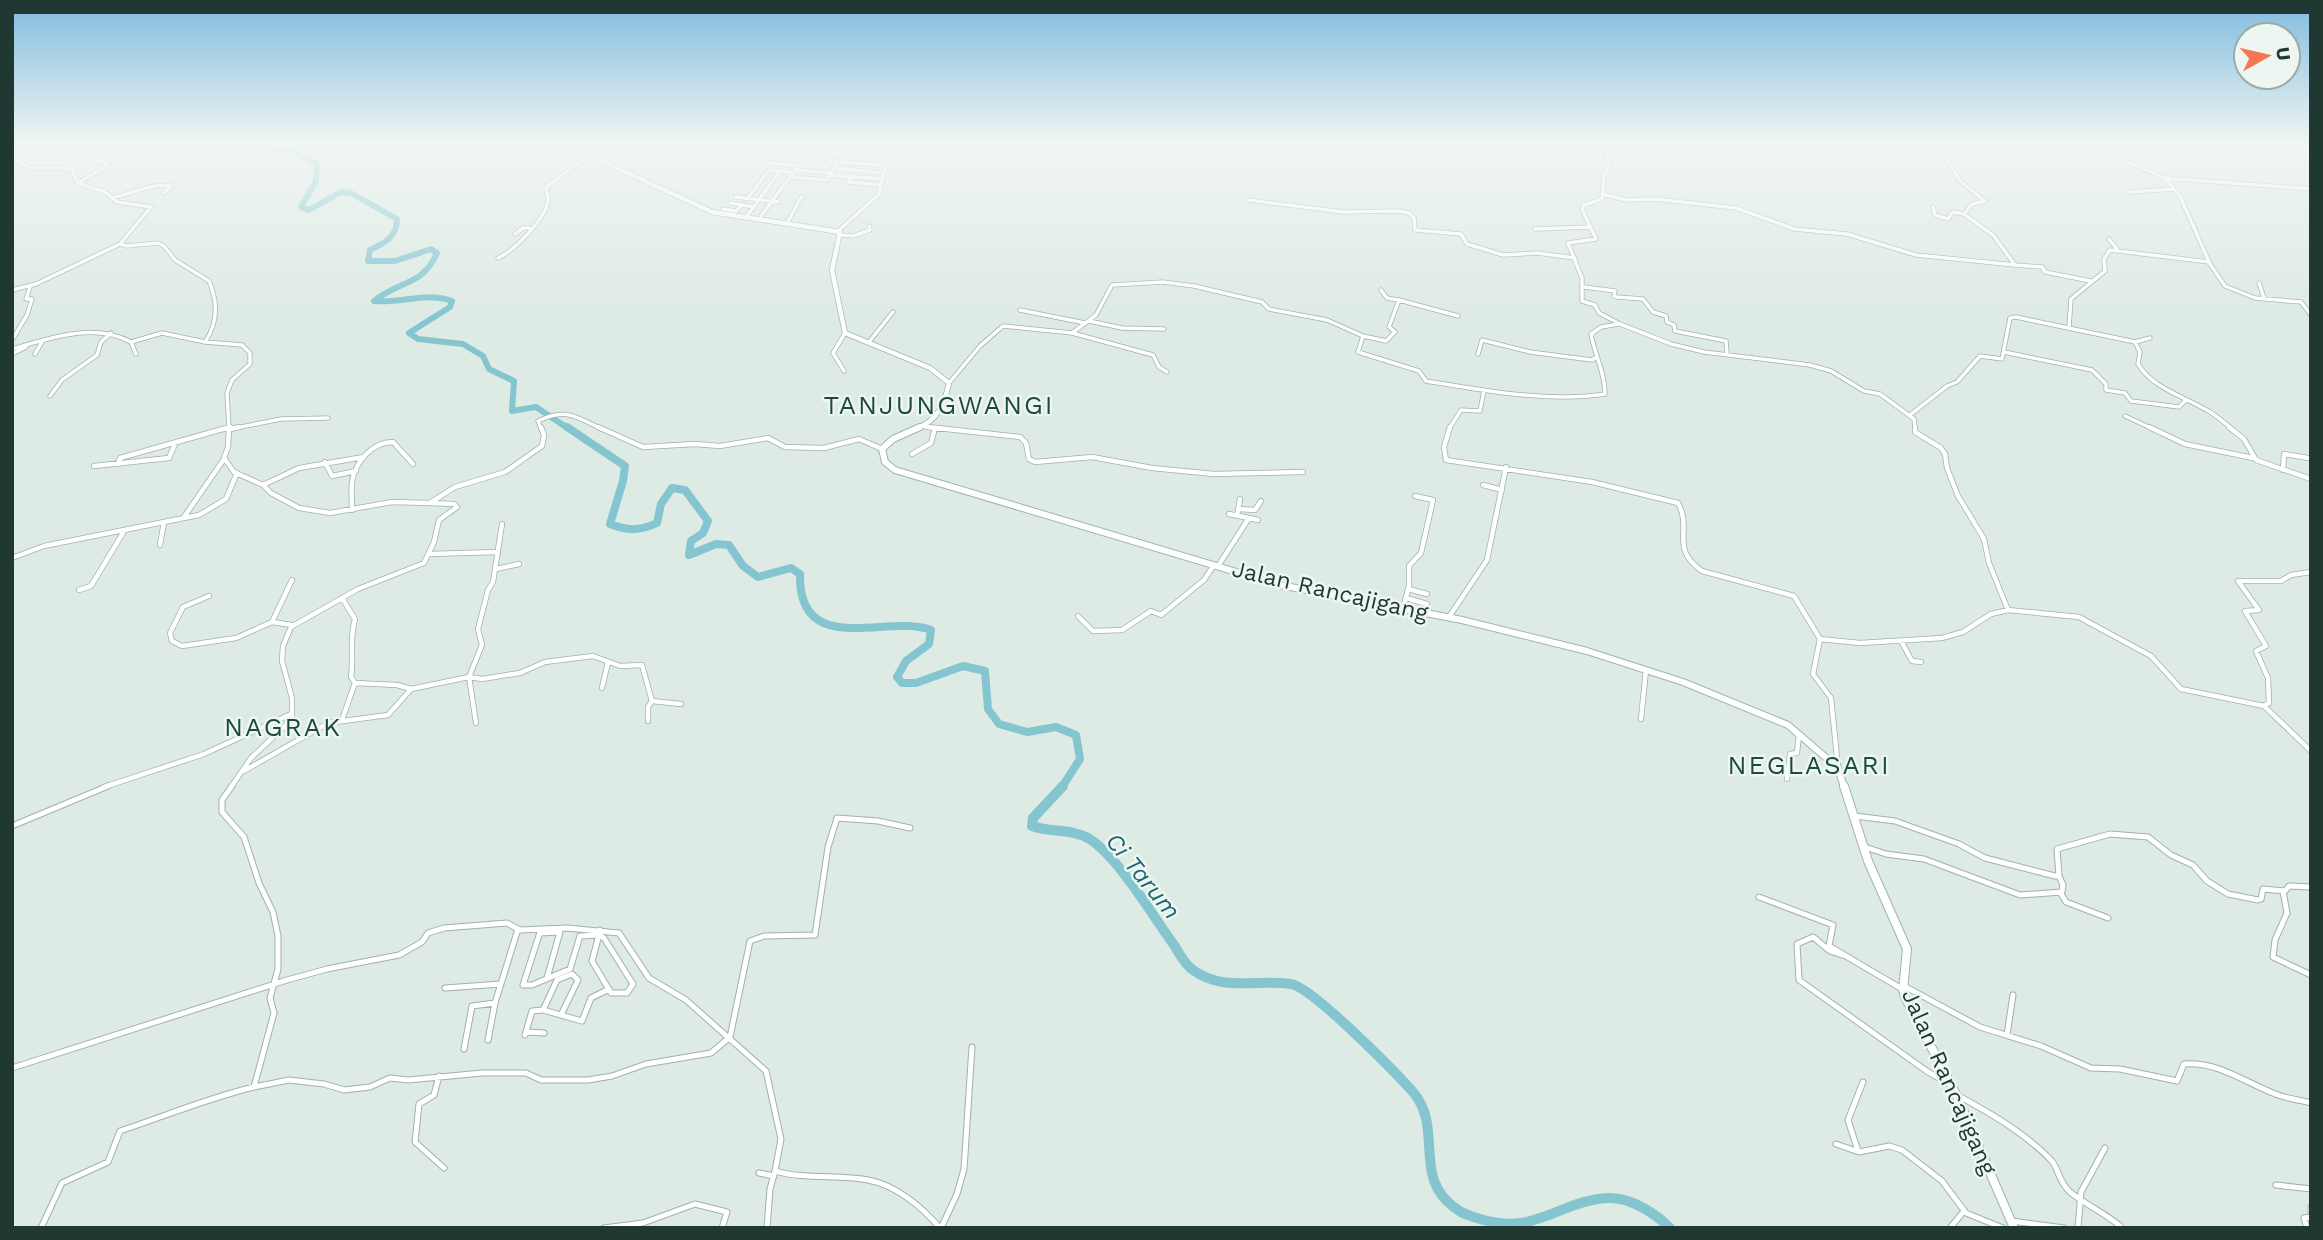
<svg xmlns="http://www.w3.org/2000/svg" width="2323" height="1240" viewBox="0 0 2323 1240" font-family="'Work Sans',sans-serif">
	<rect width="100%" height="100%" fill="#deeae4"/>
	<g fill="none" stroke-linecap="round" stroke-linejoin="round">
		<path stroke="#84c5d0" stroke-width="6" d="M 271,145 L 275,149 L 291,150 L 317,164 L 316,181 L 301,207 L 309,210 L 341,192 L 351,193 L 397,219 C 397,237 385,243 370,250 L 368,261 L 395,261 L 431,249 L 437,253 C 422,287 399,280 374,301 C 401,304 426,291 452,301 L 450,307 L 409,333 L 418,339 L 463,344 L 483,356 L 489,369 L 514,381 L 512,411 L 536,407 L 569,429"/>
		<path stroke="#84c5d0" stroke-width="8" d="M 567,427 L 625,466 L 623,481 L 610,524 C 627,531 640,531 657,523 L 661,504 L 672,488 L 685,490 L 708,521 L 703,533 L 691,541 L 689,555 L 716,544 L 729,545 L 743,566 L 758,577 L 791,568 L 800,574 C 798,660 889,613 931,630 L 929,644 L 906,661 L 897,677 L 902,683 L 916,683 L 963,666 L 985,671 L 988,709 L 999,724 L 1027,732 L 1056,727 L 1076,735 L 1080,759 L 1062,787"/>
		<path stroke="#84c5d0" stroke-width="10" d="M 1063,786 L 1033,818 L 1032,826 C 1051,833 1069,828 1088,838 C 1118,856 1152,915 1174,945 C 1179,953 1185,965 1193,970 C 1223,992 1257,979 1291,984 C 1312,987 1396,1073 1413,1092 C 1445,1130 1410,1179 1458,1210 C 1463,1214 1471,1216 1477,1218 C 1536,1238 1560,1199 1610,1198 C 1632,1198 1656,1214 1670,1228"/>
		<defs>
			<path id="minor-far2" d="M 838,145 L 827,161 L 881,165 L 885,168 L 879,194 L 838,231
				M 1600,145 L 1606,151 L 1609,168 L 1604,175 L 1602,199 L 1584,205 L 1582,209 L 1596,239 L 1568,243 L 1582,278 L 1582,301 L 1595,305 L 1599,313 L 1620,324 L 1671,344 L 1704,352 L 1810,365 L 1831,371 L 1864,391 L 1880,394 L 1914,419 L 1915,429
				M 2069,145 L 2117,158 L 2165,178 L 2311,189
				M 2121,145 L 2127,156 L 2122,160
				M 12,157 L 30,168 L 67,168 L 72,170 L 78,183 L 102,169 L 127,145
				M 93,159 L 108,163
				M 606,162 L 622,145
				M 834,168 L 883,173
				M 796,170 L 831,173 L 837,162
				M 830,175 L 882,179
				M 851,176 L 848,182 L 881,185
				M 791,177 L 827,180 L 831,173
				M 2165,178 L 2180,196 L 2210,264 L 2225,286 L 2255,298 L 2301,302 L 2311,315
				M 78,183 L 105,192 L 117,202 L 151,207 L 120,244 L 126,246 L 158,243 L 164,246 L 175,260 L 209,281 C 218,302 218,323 205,342 L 242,345 L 250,353 L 250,364 L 232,380 L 227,393 L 229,429
				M 2129,192 L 2174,189
				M 1602,194 L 1626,200 L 1655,199 L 1736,208 L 1794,229 L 1847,234 L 1916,255 L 2015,265 L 1993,235 L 1964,214 L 1972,204 L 1985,201 L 1960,181 L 1947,158 L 1951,154 L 1945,145
				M 735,197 L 779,202
				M 111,198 C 132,194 150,183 171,186 L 164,193
				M 748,198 L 769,170 L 779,171
				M 1249,200 L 1343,212 L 1400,211 L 1409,213 L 1414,218 L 1415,230 L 1461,234 L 1467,244 L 1503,255 L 1537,253 L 1575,258
				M 730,203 L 754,207
				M 1933,207 L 1935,215 L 1948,219 L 1953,212 L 1964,214
				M 723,209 L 736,211 L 742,205
				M 747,216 L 780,171 L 793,173
				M 761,216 L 798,166 L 768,163
				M 787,223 L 802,196
				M 1535,229 L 1590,227
				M 515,234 L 523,228 L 530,228
				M 840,235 L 853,236 L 870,230 L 869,226
				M 2109,239 L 2117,249
				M 498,258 C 514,251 549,216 548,198 C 547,194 546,191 546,187 L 589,155
				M 2015,265 L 2042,267 L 2045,272 L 2091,281
				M 2259,283 L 2264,298
				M 1584,287 L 1615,291 L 1614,296 L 1617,297 L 1643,299 L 1653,312 L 1666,316 L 1667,322 L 1674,325 L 1675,331 L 1726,341 L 1727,354
				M 12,290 L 36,284 L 120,244
				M 1381,290 L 1387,298 L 1398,300
				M 1020,310 L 1085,323
				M 1089,321 L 1122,328 L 1164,329
				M 2069,327 L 2071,299 L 2105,271 L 2104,259 L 2110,250 L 2209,262
				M 1072,333 L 1096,315 L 1112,285 L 1163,282 L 1194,286 L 1262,302 L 1269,309 L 1327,320 L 1363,336 L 1358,352 L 1419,371 L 1426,381 C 1480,390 1551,403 1605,394 C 1605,372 1595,356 1591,334 L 1601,327 L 1619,324
				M 1363,336 L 1386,341 L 1395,332 L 1389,327 L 1399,300 L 1458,316
				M 12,340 L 27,315 L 32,299 L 26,299 L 30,287
				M 131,342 L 162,333 L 205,342
				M 869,342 L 893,312
				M 2135,342 L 2150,338
				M 12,349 C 50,338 94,322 131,342 L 136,354
				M 2004,352 L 2092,370 L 2106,384 L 2106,390 L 2125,393 L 2131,401 L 2179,407 L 2185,401
				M 12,354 L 26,347
				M 35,354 L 42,342
				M 1478,354 L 1482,340 L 1530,352 L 1592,360 L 1595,358
				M 844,371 L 833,353 L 845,333
				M 949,383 L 980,346 L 1003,326 L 1072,333 L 1153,355 L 1159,367 L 1167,372
				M 50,396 L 62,380 L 97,355 L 101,342 L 111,333
				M 1910,415 L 1947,386 L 1957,382 L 1980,356 L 2002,359 L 2010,318 L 2016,317 L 2135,342 L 2140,352 L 2138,364 C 2153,389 2186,397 2210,412 C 2218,417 2225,423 2232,429
				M 2125,416 L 2153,429
				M 925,427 L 944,429
				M 224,429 L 231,427
				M 231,429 L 281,419 L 328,418
				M 541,429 L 538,421 C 566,407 576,417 602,429
				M 1449,429 L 1461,410 L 1480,411 L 1484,390"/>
			<path id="minor-far1" d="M 229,427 L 228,447 L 224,458 L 234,472 L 263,485 L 271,493 L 299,508 L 330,513 L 392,502 L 430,503
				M 598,427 L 643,447 L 695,444 L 720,446 L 768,438 L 785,447 L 824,448 L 859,439 L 882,449
				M 928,427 L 1020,437 L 1026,443 L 1029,459 L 1035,462 L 1092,457 L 1152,468 L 1214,474 L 1303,472
				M 1450,427 L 1444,447 L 1446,460 L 1592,482 L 1678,503 C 1693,530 1669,548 1702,571 L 1794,596 L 1820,639
				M 1915,427 L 1915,432 L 1941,448 L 1945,454 L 1947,468 L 1958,496 L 1984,539 L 1989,563 L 2008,610
				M 2149,427 L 2185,444 L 2253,458
				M 2229,427 L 2244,439 L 2256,460 L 2311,479
				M 231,429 L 239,427
				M 912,454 L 931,443 L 935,428
				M 325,462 L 332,476 L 356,471
				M 118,464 L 120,458 L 230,427
				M 94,466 L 169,458 L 176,442
				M 2283,470 L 2284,454 L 2308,458
				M 263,485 L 299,468 L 364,457
				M 1483,485 L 1502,490
				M 1239,509 L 1255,510 L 1261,501
				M 352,510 C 352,501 351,491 352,482 C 355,462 372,442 393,442 L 413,464
				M 1229,514 L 1249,518
				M 1237,516 L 1240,499
				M 184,517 L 224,459
				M 160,545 L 164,522
				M 429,554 L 498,552
				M 12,558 L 44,546 L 199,515 L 226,499 L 237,473
				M 1218,566 L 1249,518 L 1258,520
				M 496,569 L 519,564
				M 1408,589 L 1427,594
				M 79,590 L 91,586 L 123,533
				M 209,596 L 183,607 L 170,633 L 172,641 L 182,646 L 236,638 L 272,622 L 292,625
				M 342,598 L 355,619 C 349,639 354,656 351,677 L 355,683 L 397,685 L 411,689 L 469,677 L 482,679 L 520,673 L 545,662 L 593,656 L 620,666 L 642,665 L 652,701 L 681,704
				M 1406,598 L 1427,604
				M 1403,608 L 1409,586 L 1409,566 L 1421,553 L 1433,500 L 1415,496
				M 1078,616 L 1093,631 L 1122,630 L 1151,611 L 1161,615 L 1204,580 L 1214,565
				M 1449,617 L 1487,560 L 1506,467
				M 272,622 L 292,580
				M 1901,641 L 1912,661 L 1921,662
				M 602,688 L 608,662
				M 2265,705 L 2269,703 L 2268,678 L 2256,651 L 2266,646 L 2245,611 L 2259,610 L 2238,581 L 2281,581 L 2291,575 L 2311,572
				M 1641,719 L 1646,670
				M 342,720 L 355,683
				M 648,721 L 648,707 L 652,701
				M 476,723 L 469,677 L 482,645 L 478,629 L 488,590 L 493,582 L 502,524
				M 1838,767 L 1831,698 L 1813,674 L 1820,639 L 1860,643 L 1942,638 L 1963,632 L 1991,614 L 2008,610 L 2079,617 L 2151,656 L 2181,689 L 2264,706 L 2311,751
				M 244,771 L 328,723 L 388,715 L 411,689
				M 1787,779 L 1790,754 L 1797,753 L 1799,734
				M 104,787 L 204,754 L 291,714
				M 231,787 L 251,758 L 286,725 L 292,715 L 292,698 L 282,661 L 283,646 L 291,627 L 358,589 L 424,563 L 434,542 L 439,520 L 457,507 L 454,504 L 430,503 L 455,487 L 505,472 L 542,446 L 544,435 L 541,427"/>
			<path id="minor" d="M 232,786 L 222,800 L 222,812 L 244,837 L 259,883 L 273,912 L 278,936 L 278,969 L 270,998 L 274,1013 L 254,1087 L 289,1080 L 324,1084 L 344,1090 L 370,1087 L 390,1078 L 408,1080 L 482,1073 L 526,1073 L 541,1080 L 588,1080 L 612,1076 L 646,1064 L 711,1053 L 730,1037 L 750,941 L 764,936 L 815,935 L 828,847 L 837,818 L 878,821 L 910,828
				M 1855,816 L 1895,821 L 1959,844 L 1985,858 L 2055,876 L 2059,876 L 2057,849 L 2110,834 L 2148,837 L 2171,855 L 2193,865 L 2207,881 L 2228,894 L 2258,900 L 2261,899 L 2263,889 L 2285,891 L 2289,886 L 2311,887
				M 12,826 L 108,786
				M 1865,847 L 1886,854 L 1924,859 L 2020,895 L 2062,892 L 2063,885 L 2059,876
				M 2283,891 L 2287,913 L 2275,940 L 2273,957 L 2311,975
				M 2060,892 L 2066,902 L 2108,918
				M 1759,897 L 1833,925 L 1829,946 L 1902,989
				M 541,929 L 523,985 L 532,985 L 570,969 L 580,936 L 599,935
				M 540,933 L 560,932 L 547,978
				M 599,935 L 604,938 L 633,984 L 627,993 L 611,993 L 592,961 Z
				M 599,935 L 600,930
				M 1845,956 L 1830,951 L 1813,937 L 1797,944 L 1799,980 L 1928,1072 L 1948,1083
				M 1904,986 L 1980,1027 L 2041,1046 L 2091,1068 L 2120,1069 L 2177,1081 L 2184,1064 C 2219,1061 2247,1084 2278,1095 C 2289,1099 2300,1100 2311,1103
				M 445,988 L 501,984
				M 543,1010 L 557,980 L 572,974 L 578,980 L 561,1015
				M 526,1032 L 544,1033
				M 525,1035 L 532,1011 L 543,1010 L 582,1021 L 591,998 L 609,989
				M 2007,1035 L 2013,995
				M 488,1040 L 495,1003 L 518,929
				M 464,1049 L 472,1006 L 495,1003
				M 12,1068 L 287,980 L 327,969 L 399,955 L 422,942 L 428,933 L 444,928 L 507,923 L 520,930 L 567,928 L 619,933 L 649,978 L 686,1000 L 766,1071 L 781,1139 L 775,1171 C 806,1180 837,1174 868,1180 C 896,1185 922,1207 940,1228
				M 439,1076 L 434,1095 L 419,1104 L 415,1142 L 444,1168
				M 1957,1095 C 1990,1113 2025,1133 2051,1160 C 2059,1169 2058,1181 2070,1192 C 2086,1205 2105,1213 2120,1226
				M 1836,1144 L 1859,1152 L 1889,1146 L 1902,1150 L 1942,1181 L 1966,1213 L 2003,1228
				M 1858,1151 L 1848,1120 L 1863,1082
				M 759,1173 L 774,1176
				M 2276,1185 L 2311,1189
				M 2311,1207 L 2311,1211
				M 2012,1221 L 2064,1228
				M 41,1228 L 62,1183 L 108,1162 L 120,1131 C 165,1116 208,1098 254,1087
				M 604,1228 L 643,1223 L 695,1204 L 727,1212 L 722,1228
				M 767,1228 L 770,1189 L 775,1171
				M 941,1228 L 957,1194 L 964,1169 L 972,1047
				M 1950,1228 L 1964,1211
				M 2078,1228 L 2081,1192 L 2105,1148
				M 2307,1228 L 2304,1218 L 2311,1217"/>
			<path id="secondary-far2" d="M 575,145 L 591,156 L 712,212 L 840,232 L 832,270 L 845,333 L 930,368 L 949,383 C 944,405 938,421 915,429"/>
			<path id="secondary-far1" d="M 920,427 L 893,439 L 882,449 L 885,462 L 895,470 L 1280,585 L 1462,620 L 1587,651 L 1683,682 L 1788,725 L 1838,768 L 1844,787"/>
			<path id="secondary" d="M 1844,786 L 1868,861 L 1907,949 L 1903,990 L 1905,997 L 1956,1094 L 2014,1228"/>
		</defs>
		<use href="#minor-far2" stroke="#a1b1ab" stroke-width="5"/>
		<use href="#minor-far1" stroke="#a1b1ab" stroke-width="6"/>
		<use href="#minor" stroke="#a1b1ab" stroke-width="7"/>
		<use href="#secondary-far2" stroke="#9db6ac" stroke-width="6"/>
		<use href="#secondary-far1" stroke="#9db6ac" stroke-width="8"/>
		<use href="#secondary" stroke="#9db6ac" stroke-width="10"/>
		<use href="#minor-far2" stroke="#fff" stroke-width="3.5"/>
		<use href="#minor-far1" stroke="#fff" stroke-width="4.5"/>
		<use href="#minor" stroke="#fff" stroke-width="5"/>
		<use href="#secondary-far2" stroke="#fff" stroke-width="4.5"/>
		<use href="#secondary-far1" stroke="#fff" stroke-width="6"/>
		<use href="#secondary" stroke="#fff" stroke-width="8"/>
	</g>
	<linearGradient id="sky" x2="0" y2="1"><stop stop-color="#80bbde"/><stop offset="0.45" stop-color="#f0f6f3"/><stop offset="1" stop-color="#f0f6f3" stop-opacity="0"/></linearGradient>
	<rect width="2323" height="319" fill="url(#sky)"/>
	<g text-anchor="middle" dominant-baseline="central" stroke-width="5" stroke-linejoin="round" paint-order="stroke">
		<g font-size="23" fill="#1f3932" stroke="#eef6f2">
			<text transform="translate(1330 591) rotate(13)">Jalan Rancajigang</text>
			<text transform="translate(1949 1082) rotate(66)">Jalan Rancajigang</text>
		</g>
		<g font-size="24" font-style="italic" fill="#196775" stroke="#eef6f2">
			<text transform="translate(1143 876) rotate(51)">Ci Tarum</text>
		</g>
		<g font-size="26" letter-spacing="2" fill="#1b4b3f" stroke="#eef6f2">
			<text x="939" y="405">TANJUNGWANGI</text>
			<text x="283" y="727">NAGRAK</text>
			<text x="1809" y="765">NEGLASARI</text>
		</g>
	</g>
	<rect width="2323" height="1240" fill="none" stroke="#1f3932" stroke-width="28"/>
	<g transform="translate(2267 56) rotate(82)"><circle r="33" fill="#eef6f2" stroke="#9baaa5" stroke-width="2"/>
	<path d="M0-5L12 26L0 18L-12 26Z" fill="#f47852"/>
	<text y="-10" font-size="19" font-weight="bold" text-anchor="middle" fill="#1f3932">U</text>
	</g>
</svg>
